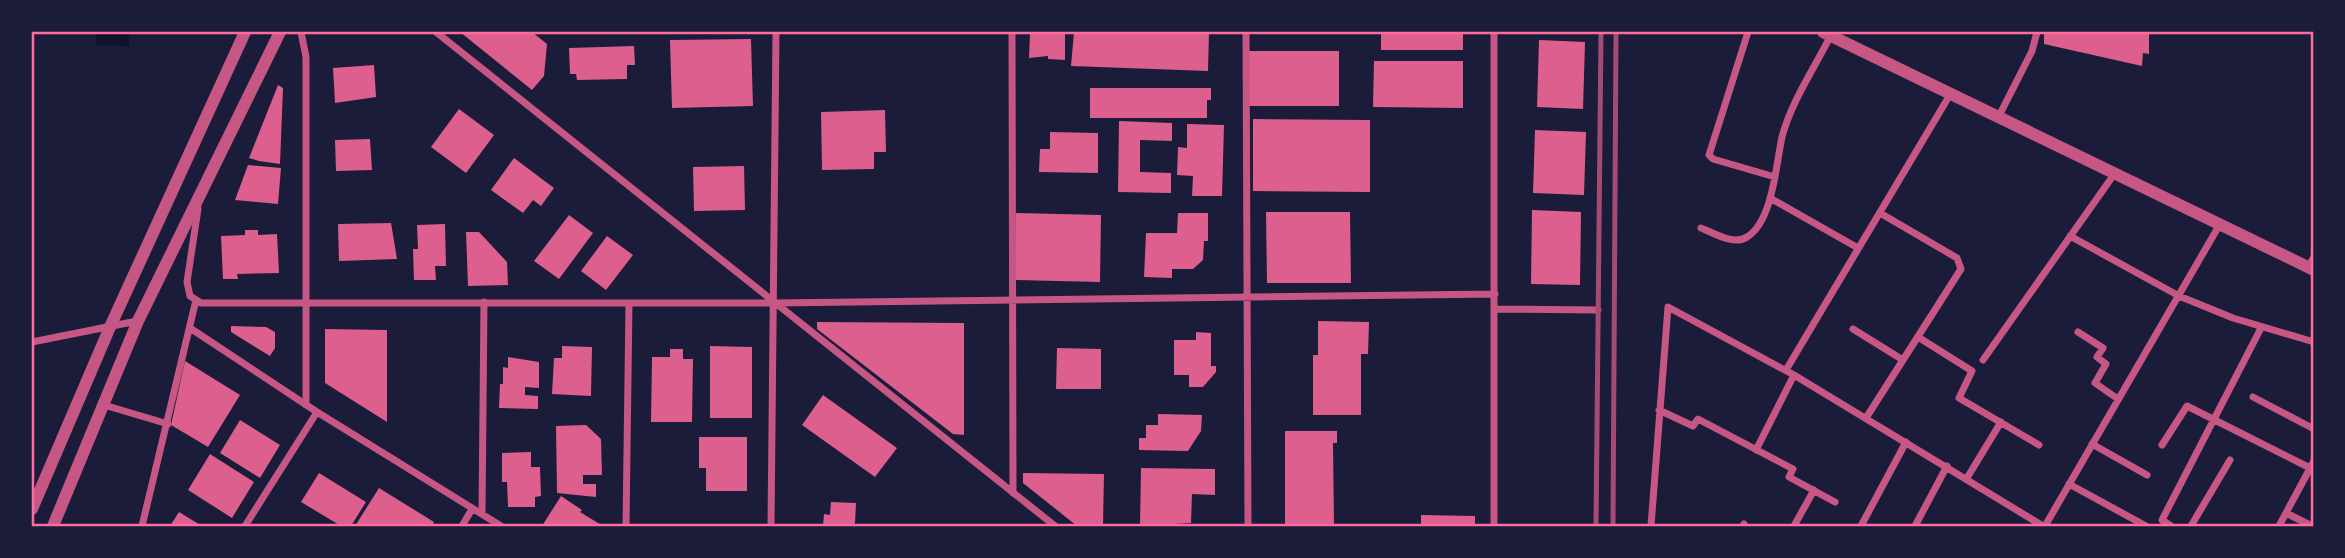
<svg xmlns="http://www.w3.org/2000/svg" width="2345" height="558" viewBox="0 0 2345 558" font-family="'IBM Plex Sans',sans-serif">
	<rect width="100%" height="100%" fill="#1b1b3a"/>
	<path fill="#12122b" d="M 96,32 L 129,32 L 129,46 L 96,45 Z"/>
	<path fill="#dd5f8e" d="M 460,32 L 532,32 L 547,44 L 544,76 L 532,90 Z
		M 1030,32 L 1065,32 L 1065,60 L 1048,59 L 1048,56 L 1029,58 Z
		M 1074,32 L 1209,32 L 1208,71 L 1071,66 Z
		M 1381,32 L 1463,32 L 1463,50 L 1381,50 Z
		M 2044,32 L 2149,32 L 2149,54 L 2143,53 L 2142,66 L 2044,44 Z
		M 751,39 L 753,106 L 672,108 L 670,40 Z
		M 1539,40 L 1585,42 L 1583,109 L 1537,107 Z
		M 634,46 L 635,65 L 627,65 L 627,79 L 577,80 L 576,74 L 570,74 L 569,48 Z
		M 1248,51 L 1339,51 L 1339,106 L 1248,106 Z
		M 1374,61 L 1463,61 L 1463,108 L 1373,107 Z
		M 374,65 L 376,97 L 335,103 L 333,68 Z
		M 278,85 L 283,88 L 280,164 L 259,161 L 249,158 Z
		M 1090,88 L 1211,88 L 1211,100 L 1207,100 L 1207,118 L 1090,118 Z
		M 459,109 L 494,135 L 466,173 L 431,147 Z
		M 885,110 L 886,152 L 874,152 L 874,169 L 822,170 L 821,112 Z
		M 1253,119 L 1370,120 L 1370,192 L 1253,191 Z
		M 1119,121 L 1172,123 L 1172,141 L 1140,140 L 1140,172 L 1171,173 L 1171,193 L 1118,192 Z
		M 1187,124 L 1224,125 L 1222,196 L 1192,196 L 1193,176 L 1177,175 L 1178,147 L 1187,148 Z
		M 1535,130 L 1586,132 L 1584,195 L 1533,193 Z
		M 1050,132 L 1098,133 L 1098,173 L 1039,172 L 1040,149 L 1050,149 Z
		M 370,139 L 372,170 L 336,171 L 335,140 Z
		M 514,158 L 554,188 L 541,206 L 533,200 L 523,213 L 491,190 Z
		M 248,165 L 281,168 L 278,204 L 235,200 Z
		M 744,166 L 745,210 L 694,211 L 693,167 Z
		M 1532,210 L 1581,212 L 1580,285 L 1531,284 Z
		M 1266,212 L 1350,212 L 1351,283 L 1267,283 Z
		M 1016,213 L 1101,215 L 1100,282 L 1015,280 Z
		M 1178,213 L 1208,213 L 1208,241 L 1204,241 L 1203,260 L 1193,269 L 1172,269 L 1172,278 L 1144,277 L 1146,233 L 1177,233 Z
		M 569,215 L 593,233 L 559,279 L 534,261 Z
		M 391,223 L 397,259 L 339,261 L 338,224 Z
		M 445,224 L 446,266 L 435,266 L 436,280 L 414,280 L 413,249 L 418,249 L 417,225 Z
		M 245,230 L 258,230 L 258,235 L 277,234 L 279,273 L 237,274 L 238,279 L 223,279 L 221,236 L 245,235 Z
		M 466,232 L 479,232 L 507,262 L 508,285 L 468,286 Z
		M 607,236 L 633,255 L 606,290 L 581,271 Z
		M 1318,321 L 1369,322 L 1368,354 L 1361,354 L 1361,415 L 1313,415 L 1313,355 L 1318,355 Z
		M 817,322 L 964,323 L 964,435 L 953,434 L 817,329 Z
		M 231,326 L 266,327 L 275,332 L 275,348 L 270,356 L 231,332 Z
		M 325,329 L 387,330 L 387,422 L 325,383 Z
		M 1196,332 L 1211,333 L 1211,366 L 1216,366 L 1216,372 L 1203,387 L 1189,387 L 1189,375 L 1174,375 L 1174,340 L 1196,340 Z
		M 562,346 L 592,347 L 591,396 L 552,394 L 554,358 L 562,358 Z
		M 710,346 L 752,347 L 752,418 L 710,418 Z
		M 1057,348 L 1101,349 L 1101,389 L 1056,389 Z
		M 670,349 L 683,349 L 683,359 L 693,359 L 692,422 L 651,422 L 652,357 L 670,357 Z
		M 508,357 L 539,362 L 539,388 L 525,387 L 525,395 L 538,396 L 538,409 L 499,408 L 500,384 L 503,384 L 503,367 L 508,368 Z
		M 185,361 L 240,395 L 208,447 L 171,425 Z
		M 823,395 L 897,448 L 875,477 L 802,425 Z
		M 1158,414 L 1202,415 L 1201,431 L 1188,451 L 1139,450 L 1139,438 L 1146,438 L 1146,425 L 1158,425 Z
		M 240,420 L 280,445 L 260,478 L 220,453 Z
		M 586,425 L 601,439 L 602,475 L 583,475 L 583,484 L 596,484 L 596,497 L 557,493 L 556,426 Z
		M 1285,431 L 1337,431 L 1337,443 L 1333,443 L 1334,525 L 1285,525 Z
		M 699,437 L 747,437 L 747,491 L 706,491 L 706,468 L 699,468 Z
		M 531,452 L 531,467 L 540,467 L 541,496 L 535,497 L 535,507 L 508,507 L 507,482 L 502,482 L 502,453 Z
		M 210,454 L 254,482 L 232,518 L 188,490 Z
		M 1141,468 L 1215,469 L 1215,495 L 1192,494 L 1191,523 L 1140,526 Z
		M 319,473 L 366,502 L 351,526 L 341,526 L 301,502 Z
		M 1023,473 L 1104,474 L 1103,526 L 1077,526 L 1023,483 Z
		M 379,488 L 434,522 L 432,526 L 355,526 Z
		M 561,496 L 582,510 L 580,512 L 603,526 L 542,526 Z
		M 831,502 L 856,503 L 855,523 L 851,526 L 823,526 L 824,514 L 830,515 Z
		M 179,512 L 202,526 L 170,526 Z
		M 1421,515 L 1475,516 L 1475,526 L 1421,526 Z"/>
	<g fill="none" stroke-linecap="round" stroke-linejoin="round">
		<path stroke="#c65784" stroke-width="7" d="M 301,32 L 306,57 L 306,405
			M 436,32 L 1055,526
			M 1012,32 L 1013,493
			M 1246,32 L 1248,526
			M 1494,32 L 1494,526
			M 1748,32 L 1709,155 L 1713,159 L 1775,177
			M 1999,116 L 2032,51 L 2037,32
			M 1770,198 L 1858,248
			M 198,209 L 187,282 L 190,296 L 201,303 L 774,303 L 1495,294
			M 1701,228 C 1714,233 1734,246 1747,237 C 1773,221 1776,164 1782,137 C 1791,102 1815,67 1831,35
			M 2070,236 L 2179,296 L 2233,318 L 2314,342
			M 2308,267 L 2314,257
			M 1495,309 L 1598,310
			M 190,328 L 317,412 L 501,526
			M 1853,329 L 1903,360
			M 2078,332 L 2103,348 L 2097,357 L 2106,364 L 2095,383 L 2118,399
			M 1918,337 L 1972,371 L 1959,398 L 2039,445
			M 32,342 L 137,321
			M 1983,360 L 2115,173
			M 1786,370 L 1951,93
			M 2253,397 L 2314,429
			M 104,405 L 168,424
			M 1659,410 L 1693,426 L 1698,419 L 1793,469 L 1789,477 L 1835,502
			M 1866,418 L 1961,269 L 1957,258 L 1880,213
			M 2092,444 L 2147,475
			M 2162,445 L 2187,406 L 2310,468
			M 1756,450 L 1794,375
			M 1967,478 L 2001,422
			M 2069,484 L 2146,526
			M 2286,513 L 2312,526
			M 482,514 L 484,302
			M 142,526 L 196,300
			M 245,526 L 317,412
			M 462,526 L 472,509
			M 626,526 L 629,303
			M 771,526 L 776,32
			M 1651,526 L 1668,307 L 1794,375 L 2043,526
			M 1743,526 L 1744,524
			M 1794,526 L 1814,490
			M 1861,526 L 1906,442
			M 1915,526 L 1947,466
			M 2045,526 L 2220,224
			M 2171,526 L 2162,520 L 2261,328
			M 2191,526 L 2230,460
			M 2279,526 L 2314,461"/>
		<path stroke="#c65784" stroke-width="12" d="M 1823,32 L 2314,270
			M 32,509 L 110,327 L 245,32
			M 53,526 L 138,321 L 280,32"/>
		<path stroke="#a44b75" stroke-width="5" d="M 1596,526 L 1601,32
			M 1613,526 L 1616,32"/>
	</g>
	<rect width="2345" height="558" fill="none" stroke="#1b1b3a" stroke-width="66"/>
	<rect x="33" y="33" width="2279" height="492" fill="none" stroke="#ff6b9d" stroke-width="2.5"/>
</svg>
